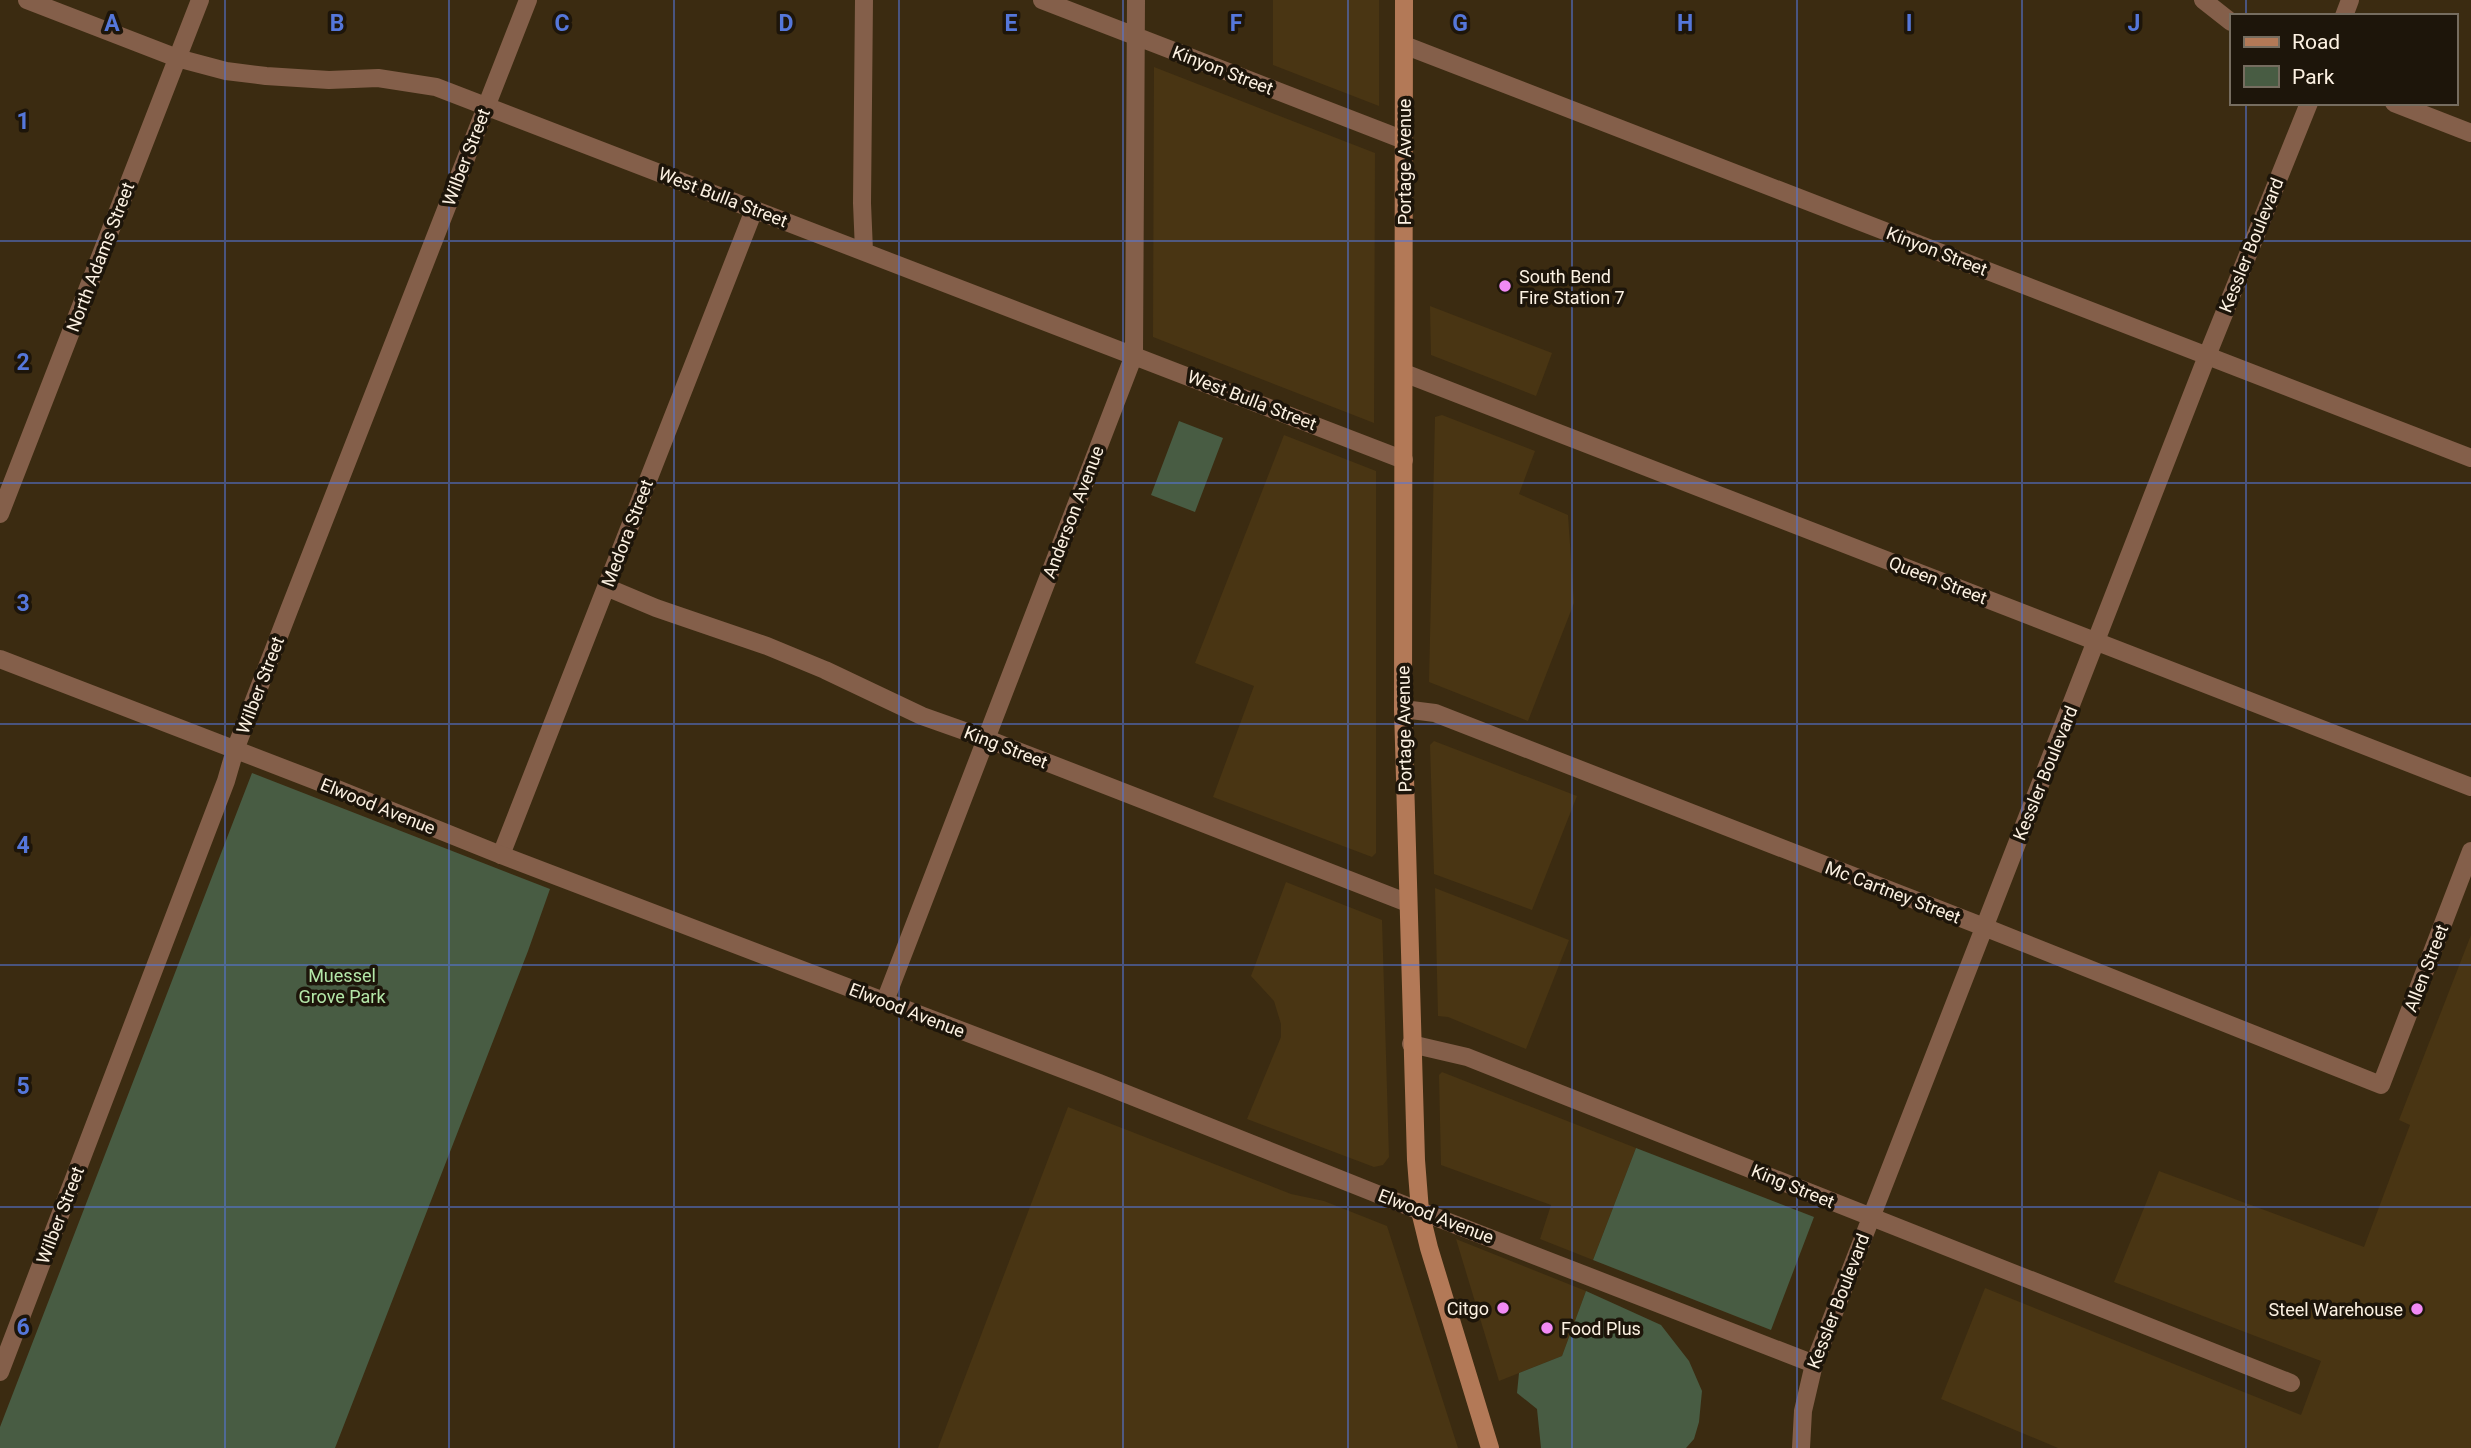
<svg xmlns="http://www.w3.org/2000/svg" width="2471" height="1448" viewBox="0 0 2471 1448" font-family="Roboto,sans-serif">
	<rect width="100%" height="100%" fill="#3b2b11"/>
	<path fill="#493513" d="M 1273,0 L 1379,0 L 1379,106 L 1273,65 Z
		M 1154,67 L 1375,153 L 1374,423 L 1153,337 Z
		M 1430,306 L 1552,353 L 1536,396 L 1431,355 Z
		M 1442,415 L 1535,451 L 1519,494 L 1568,515 L 1574,603 L 1528,721 L 1429,682 L 1435,417 Z
		M 1284,435 L 1376,471 L 1376,853 L 1372,857 L 1213,797 L 1254,686 L 1195,663 Z
		M 1434,741 L 1577,796 L 1532,910 L 1434,874 L 1430,745 Z
		M 1286,882 L 1382,920 L 1389,1157 L 1383,1165 L 1374,1167 L 1247,1119 L 1281,1037 L 1281,1024 L 1274,1001 L 1251,976 Z
		M 1435,888 L 1569,940 L 1526,1049 L 1448,1017 L 1438,1016 Z
		M 2471,935 L 2471,1448 L 2058,1448 L 1941,1399 L 1985,1288 L 2301,1415 L 2321,1361 L 2114,1282 L 2159,1171 L 2364,1247 L 2410,1125 L 2399,1120 Z
		M 1442,1072 L 1636,1148 L 1593,1260 L 1540,1239 L 1551,1205 L 1441,1165 L 1439,1075 Z
		M 1068,1107 L 1291,1194 L 1324,1201 L 1387,1226 L 1458,1448 L 938,1448 Z
		M 1456,1239 L 1586,1291 L 1562,1356 L 1499,1381 Z"/>
	<path fill="#485c43" d="M 1179,421 L 1223,438 L 1195,512 L 1151,495 Z
		M 252,773 L 550,889 L 528,951 L 335,1448 L 0,1448 L 0,1427 Z
		M 1636,1148 L 1814,1217 L 1771,1330 L 1593,1260 Z
		M 1586,1291 L 1661,1325 L 1689,1361 L 1702,1391 L 1699,1422 L 1694,1439 L 1686,1448 L 1541,1448 L 1537,1409 L 1517,1393 L 1519,1373 L 1562,1356 Z"/>
	<g fill="none" stroke-linecap="round" stroke-linejoin="round">
		<path stroke="#845f4a" stroke-width="18" d="M 27,0 L 177,58 L 226,71 L 266,76 L 329,80 L 378,78 L 436,87 L 1404,460
			M 1042,0 L 1404,140
			M 2203,0 L 2231,22
			M 2344,16 L 2350,0
			M 1404,45 L 2471,458
			M 2394,103 L 2471,133
			M 864,251 L 862,203 L 864,0
			M 1404,373 L 2471,787
			M 0,514 L 200,0
			M 606,587 L 656,608 L 767,646 L 825,670 L 922,716 L 987,739 L 1408,903
			M 1403,709 L 1435,713 L 1984,927 L 2381,1085 L 2471,851
			M 501,855 L 754,210
			M 885,1001 L 1134,355 L 1136,0
			M 1411,1044 L 1467,1057 L 2291,1383
			M 1420,1211 L 1814,1364
			M 1801,1448 L 1803,1411 L 1814,1364 L 2207,356 L 2309,103"/>
		<path stroke="#845f4a" stroke-width="18" d="M 0,659 L 327,785 L 501,855 L 1099,1083 L 1420,1211
			M 0,1372 L 226,781 L 235,750 L 289,610 L 528,0"/>
		<path stroke="#b37957" stroke-width="18" d="M 1404,0 L 1403,709 L 1416,1160 L 1420,1211 L 1429,1248 L 1490,1448"/>
	</g>
	<path fill="none" stroke="#5577da" stroke-width="2" stroke-opacity="0.55" d="M 225,0 L 225,1448M 449,0 L 449,1448M 674,0 L 674,1448M 899,0 L 899,1448M 1123,0 L 1123,1448M 1348,0 L 1348,1448M 1572,0 L 1572,1448M 1797,0 L 1797,1448M 2022,0 L 2022,1448M 2246,0 L 2246,16M 2246,103 L 2246,1448M 0,241 L 2471,241M 0,483 L 2471,483M 0,724 L 2471,724M 0,965 L 2471,965M 0,1207 L 2471,1207"/>
	<g fill="#f18af5" stroke="#1d150a" stroke-width="2.5">
		<circle cx="1505" cy="286" r="7"/>
		<circle cx="1503" cy="1308" r="7"/>
		<circle cx="2417" cy="1309" r="7"/>
		<circle cx="1547" cy="1328" r="7"/>
	</g>
	<g text-anchor="middle" dominant-baseline="central" stroke-width="7" stroke-linejoin="round" paint-order="stroke">
		<g font-size="18" fill="#fcf1e2" stroke="#1d150a">
			<text transform="translate(1223 70) rotate(21)">Kinyon Street</text>
			<text transform="translate(466 157) rotate(-69)">Wilber Street</text>
			<text transform="translate(1404 162) rotate(-90)">Portage Avenue</text>
			<text transform="translate(723 197) rotate(21)">West Bulla Street</text>
			<text transform="translate(2251 245) rotate(-68)">Kessler Boulevard</text>
			<text transform="translate(1937 251) rotate(21)">Kinyon Street</text>
			<text transform="translate(100 257) rotate(-69)">North Adams Street</text>
			<text transform="translate(1252 400) rotate(21)">West Bulla Street</text>
			<text transform="translate(1073 512) rotate(-69)">Anderson Avenue</text>
			<text transform="translate(627 533) rotate(-69)">Medora Street</text>
			<text transform="translate(1938 580) rotate(21)">Queen Street</text>
			<text transform="translate(260 685) rotate(-69)">Wilber Street</text>
			<text transform="translate(1404 729) rotate(-91)">Portage Avenue</text>
			<text transform="translate(1006 747) rotate(21)">King Street</text>
			<text transform="translate(2045 773) rotate(-68)">Kessler Boulevard</text>
			<text transform="translate(378 806) rotate(22)">Elwood Avenue</text>
			<text transform="translate(1893 892) rotate(21)">Mc Cartney Street</text>
			<text transform="translate(2426 968) rotate(-69)">Allen Street</text>
			<text transform="translate(907 1010) rotate(21)">Elwood Avenue</text>
			<text transform="translate(1793 1186) rotate(22)">King Street</text>
			<text transform="translate(60 1215) rotate(-69)">Wilber Street</text>
			<text transform="translate(1436 1216) rotate(21)">Elwood Avenue</text>
			<text transform="translate(1838 1301) rotate(-69)">Kessler Boulevard</text>
		</g>
		<g font-size="18" fill="#fcf1e2" stroke="#1d150a" text-anchor="start">
			<text x="1519" y="276">South Bend<tspan x="1519" dy="21">Fire Station 7</tspan></text>
			<text x="1489" y="1308" text-anchor="end">Citgo</text>
			<text x="2403" y="1309" text-anchor="end">Steel Warehouse</text>
			<text x="1561" y="1328">Food Plus</text>
		</g>
		<g font-size="18" fill="#b4e7a8" stroke="#1d150a">
			<text x="342" y="975">Muessel<tspan x="342" dy="21">Grove Park</tspan></text>
		</g>
	</g>
	<g font-size="23" text-anchor="middle" font-weight="bold" fill="#5577da" stroke="#1d150a" stroke-width="7" stroke-linejoin="round" paint-order="stroke">
		<text x="112" y="31">A</text>
		<text x="337" y="31">B</text>
		<text x="562" y="31">C</text>
		<text x="786" y="31">D</text>
		<text x="1011" y="31">E</text>
		<text x="1236" y="31">F</text>
		<text x="1460" y="31">G</text>
		<text x="1685" y="31">H</text>
		<text x="1909" y="31">I</text>
		<text x="2134" y="31">J</text>
		<text x="23" y="129">1</text>
		<text x="23" y="370">2</text>
		<text x="23" y="611">3</text>
		<text x="23" y="853">4</text>
		<text x="23" y="1094">5</text>
		<text x="23" y="1335">6</text>
	</g>
	<rect x="2230" y="14" width="228" height="91" fill="#1d150a" stroke="#766d60" stroke-width="2"/>
	<rect x="2244" y="37" width="35" height="10" fill="#b37957" stroke="#766d60" stroke-width="2"/>
	<text x="2292" y="49" font-size="21" fill="#fcf1e2">Road</text>
	<rect x="2244" y="66" width="35" height="21" fill="#485c43" stroke="#766d60" stroke-width="2"/>
	<text x="2292" y="84" font-size="21" fill="#fcf1e2">Park</text>
</svg>
